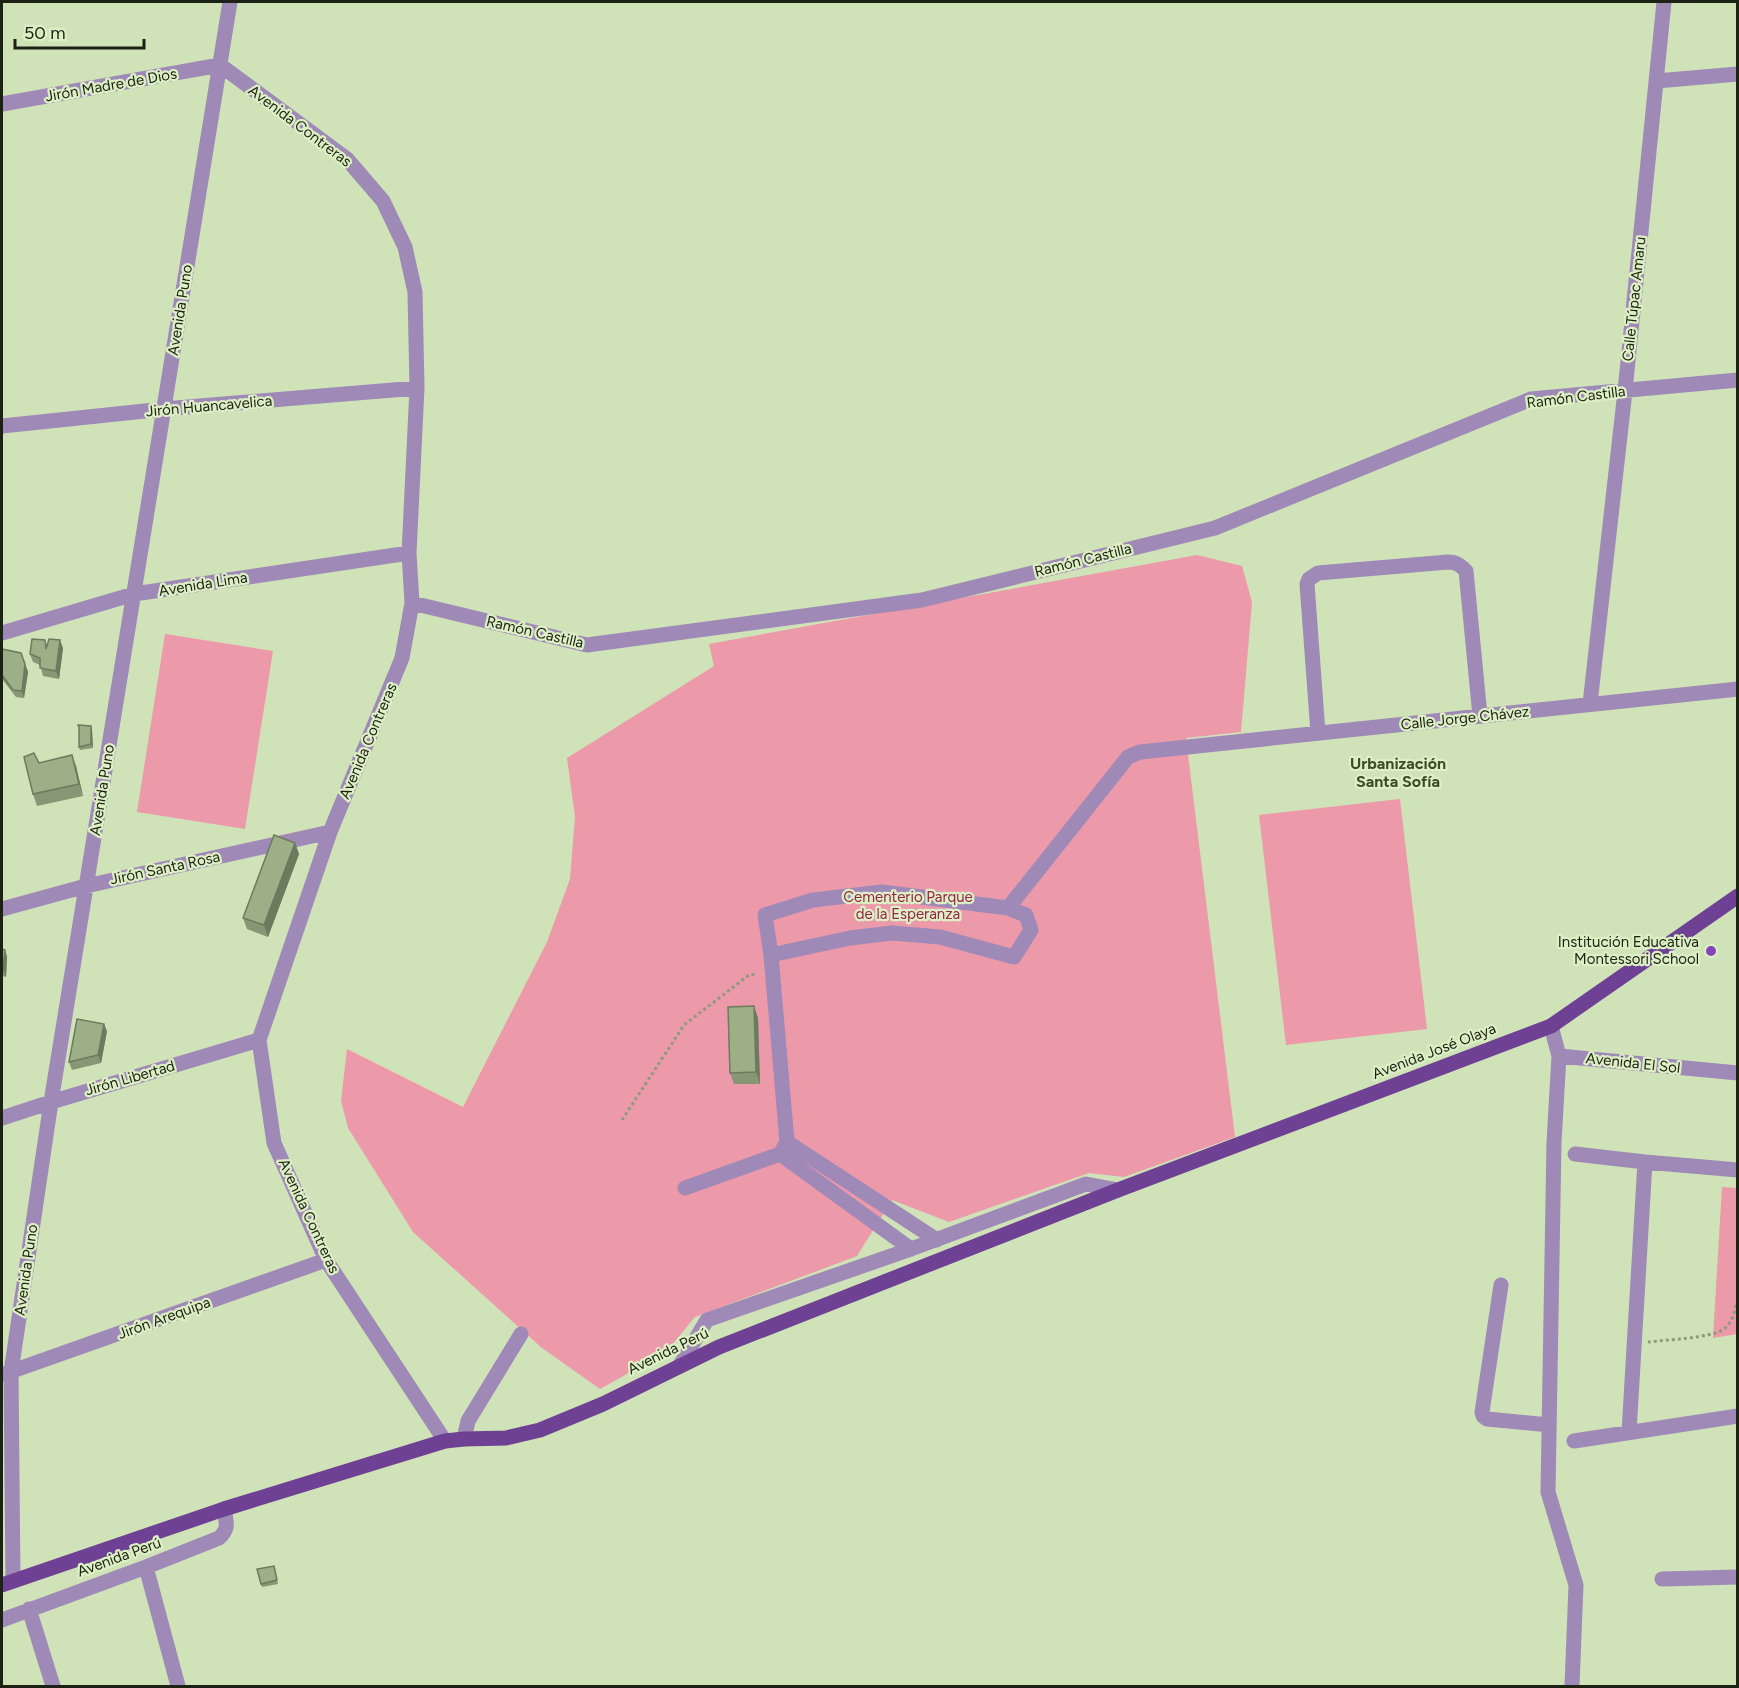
<svg xmlns="http://www.w3.org/2000/svg" width="1739" height="1688" viewBox="0 0 1739 1688" font-family="Figtree,sans-serif">
	<rect width="100%" height="100%" fill="#d0e2b8"/>
	<path fill="#ec99aa" d="M 1197,555 L 1242,566 L 1252,602 L 1241,732 L 1186,738 L 1235,1137 L 1124,1177 L 1089,1173 L 949,1222 L 892,1200 L 857,1256 L 695,1317 L 666,1352 L 600,1389 L 542,1348 L 413,1232 L 348,1128 L 341,1101 L 347,1049 L 463,1107 L 547,942 L 570,879 L 575,817 L 567,758 L 714,666 L 709,644 Z
		M 165,634 L 273,651 L 245,829 L 137,812 Z
		M 1400,799 L 1427,1029 L 1286,1045 L 1259,815 Z
		M 1722,1187 L 1737,1188 L 1737,1334 L 1713,1338 Z"/>
	<g fill="none" stroke-linecap="round" stroke-linejoin="round">
		<path stroke="#8d9b7b" stroke-width="3" stroke-dasharray="3 3" stroke-linecap="butt" d="M 622,1120 L 684,1025 L 749,975 L 756,974
			M 1648,1342 C 1665,1340 1712,1338 1724,1329 C 1734,1321 1735,1309 1738,1298"/>
		<path stroke="#9f89b7" stroke-width="15" d="M 1656,81 L 1738,74
			M 2,104 L 220,65 L 347,159 L 383,201 L 405,247 L 415,292 L 417,388 L 409,553 L 412,603 L 402,658 L 330,832 L 259,1040 L 274,1143 L 326,1260 L 445,1441
			M 2,426 L 164,409 L 417,388
			M 412,603 L 587,645 L 922,600 L 1215,528 L 1531,399 L 1738,380
			M 2,633 L 134,594 L 409,553
			M 1590,704 L 1625,391 L 1664,2
			M 1318,733 L 1307,584 L 1309,579 L 1318,573 L 1448,562 C 1456,562 1460,565 1466,571 L 1480,716
			M 1008,908 L 1128,757 L 1140,752 L 1738,689
			M 2,909 L 86,886 L 330,832
			M 1551,1026 L 1559,1056 L 1738,1073
			M 1559,1056 L 1554,1142 L 1548,1492 L 1576,1585 L 1572,1686
			M 2,1118 L 51,1102 L 259,1040
			M 787,1142 L 937,1240
			M 780,1154 L 911,1249
			M 1575,1154 L 1645,1162 L 1738,1170
			M 685,1188 L 780,1154 L 787,1142 L 771,955 L 765,915 L 813,900 L 882,892 L 1008,908 L 1026,915 L 1031,930 L 1014,957 L 940,937 L 892,933 L 850,938 L 771,955
			M 1501,1285 L 1482,1412 L 1483,1416 L 1487,1419 L 1549,1425
			M 680,1365 L 707,1320 L 911,1249 L 1086,1184 L 1118,1190
			M 4,1374 L 326,1260
			M 1629,1432 L 1645,1162
			M 464,1439 L 468,1421 L 521,1334
			M 1574,1441 L 1738,1416
			M 146,1567 L 178,1686
			M 1662,1579 L 1738,1577
			M 13,1581 L 11,1372 L 51,1102 L 230,2
			M 29,1609 L 53,1686
			M 2,1620 L 146,1567 L 219,1538 C 230,1528 226,1522 224,1509"/>
		<path stroke="#6e4194" stroke-width="15" d="M 2,1585 L 224,1509 L 445,1441 L 464,1439 L 506,1438 L 540,1430 L 603,1404 L 719,1347 L 1118,1190 L 1551,1026 L 1738,896"/>
	</g>
	<path fill="#879674" d="M 45,640 L 47,646 L 63,648 L 59,679 L 43,676 L 40,665 L 33,662 L 30,654 Z
		M 2,649 L 21,653 L 28,672 L 24,698 L 16,697 L 2,679 Z
		M 78,725 L 92,730 L 93,748 L 80,750 L 79,747 L 79,729 Z
		M 39,763 L 76,766 L 83,796 L 37,806 L 33,794 Z
		M 295,843 L 299,854 L 268,937 L 247,929 L 243,918 Z
		M 2,949 L 5,950 L 7,957 L 6,977 L 2,976 Z
		M 758,1018 L 760,1084 L 734,1084 L 730,1073 Z
		M 107,1031 L 101,1063 L 72,1070 L 69,1062 Z
		M 274,1566 L 278,1584 L 262,1587 L 261,1584 Z"/>
	<path fill="#6e7a5e" d="M 60,640 L 63,648 L 59,679 L 56,671 Z
		M 25,664 L 28,672 L 24,698 L 22,691 Z
		M 91,726 L 92,730 L 93,748 L 91,744 Z
		M 72,755 L 76,766 L 83,796 L 79,784 Z
		M 295,843 L 299,854 L 268,937 L 264,925 Z
		M 5,950 L 7,957 L 6,977 L 3,969 Z
		M 754,1006 L 758,1018 L 760,1084 L 756,1072 Z
		M 104,1024 L 107,1031 L 101,1063 L 98,1055 Z"/>
	<path fill="#9daf87" stroke="#6e7a5e" stroke-width="1.5" d="M 32,639 L 45,640 L 46,649 L 49,639 L 60,640 L 56,671 L 40,668 L 40,658 L 30,654 Z
		M 2,649 L 21,653 L 25,664 L 22,691 L 13,690 L 2,675 Z
		M 78,725 L 91,726 L 91,744 L 79,747 L 79,727 Z
		M 34,753 L 39,763 L 72,755 L 79,784 L 33,794 L 24,757 Z
		M 274,835 L 295,843 L 264,925 L 243,918 Z
		M 2,949 L 5,950 L 3,969 L 2,969 Z
		M 754,1006 L 756,1072 L 730,1073 L 728,1007 Z
		M 77,1019 L 104,1024 L 98,1055 L 69,1062 Z
		M 274,1566 L 277,1580 L 261,1584 L 257,1569 Z"/>
	<circle fill="#8544b9" stroke="#ddefc5" stroke-width="2" cx="1711" cy="951" r="6"/>
	<g text-anchor="middle" dominant-baseline="central" stroke-width="4.5" stroke-linejoin="round" paint-order="stroke">
		<g font-size="15" fill="#1c2213" stroke="#ddefc5">
			<text transform="translate(111 85) rotate(-10)">Jirón Madre de Dios</text>
			<text transform="translate(300 126) rotate(37)">Avenida Contreras</text>
			<text transform="translate(1634 299) rotate(-84)">Calle Túpac Amaru</text>
			<text transform="translate(180 310) rotate(-81)">Avenida Puno</text>
			<text transform="translate(1576 397) rotate(-7)">Ramón Castilla</text>
			<text transform="translate(209 406) rotate(-5)">Jirón Huancavelica</text>
			<text transform="translate(1083 560) rotate(-14)">Ramón Castilla</text>
			<text transform="translate(203 584) rotate(-9)">Avenida Lima</text>
			<text transform="translate(535 632) rotate(13)">Ramón Castilla</text>
			<text transform="translate(1465 718) rotate(-6)">Calle Jorge Chávez</text>
			<text transform="translate(368 741) rotate(-67)">Avenida Contreras</text>
			<text transform="translate(102 790) rotate(-81)">Avenida Puno</text>
			<text transform="translate(165 868) rotate(-12)">Jirón Santa Rosa</text>
			<text transform="translate(1434 1051) rotate(-21)">Avenida José Olaya</text>
			<text transform="translate(1633 1063) rotate(6)">Avenida El Sol</text>
			<text transform="translate(130 1078) rotate(-16)">Jirón Libertad</text>
			<text transform="translate(309 1216) rotate(65)">Avenida Contreras</text>
			<text transform="translate(26 1270) rotate(-82)">Avenida Puno</text>
			<text transform="translate(164 1318) rotate(-20)">Jirón Arequipa</text>
			<text transform="translate(668 1351) rotate(-26)">Avenida Perú</text>
			<text transform="translate(119 1557) rotate(-20)">Avenida Perú</text>
		</g>
		<g font-size="15" fill="#962348" stroke="#ddefc5">
			<text x="908" y="897">Cementerio Parque<tspan x="908" dy="17">de la Esperanza</tspan></text>
		</g>
		<g font-size="15" fill="#1c2213" stroke="#ddefc5" text-anchor="end">
			<text x="1699" y="942">Institución Educativa<tspan x="1699" dy="17">Montessori School</tspan></text>
		</g>
		<g font-size="16" font-weight="bold" fill="#3d4c28" stroke="#ddefc5">
			<text x="1398" y="763">Urbanización<tspan x="1398" dy="18">Santa Sofía</tspan></text>
		</g>
	</g>
	<rect width="1739" height="1688" fill="none" stroke="#1c2213" stroke-width="6"/>
	<path d="M15 39v9h129v-9" fill="none" stroke="#1c2213" stroke-width="3"/>
	<text x="24" y="39" font-size="18" fill="#1c2213" stroke="#ddefc5" stroke-width="4.5" paint-order="stroke">50 m</text>
</svg>
